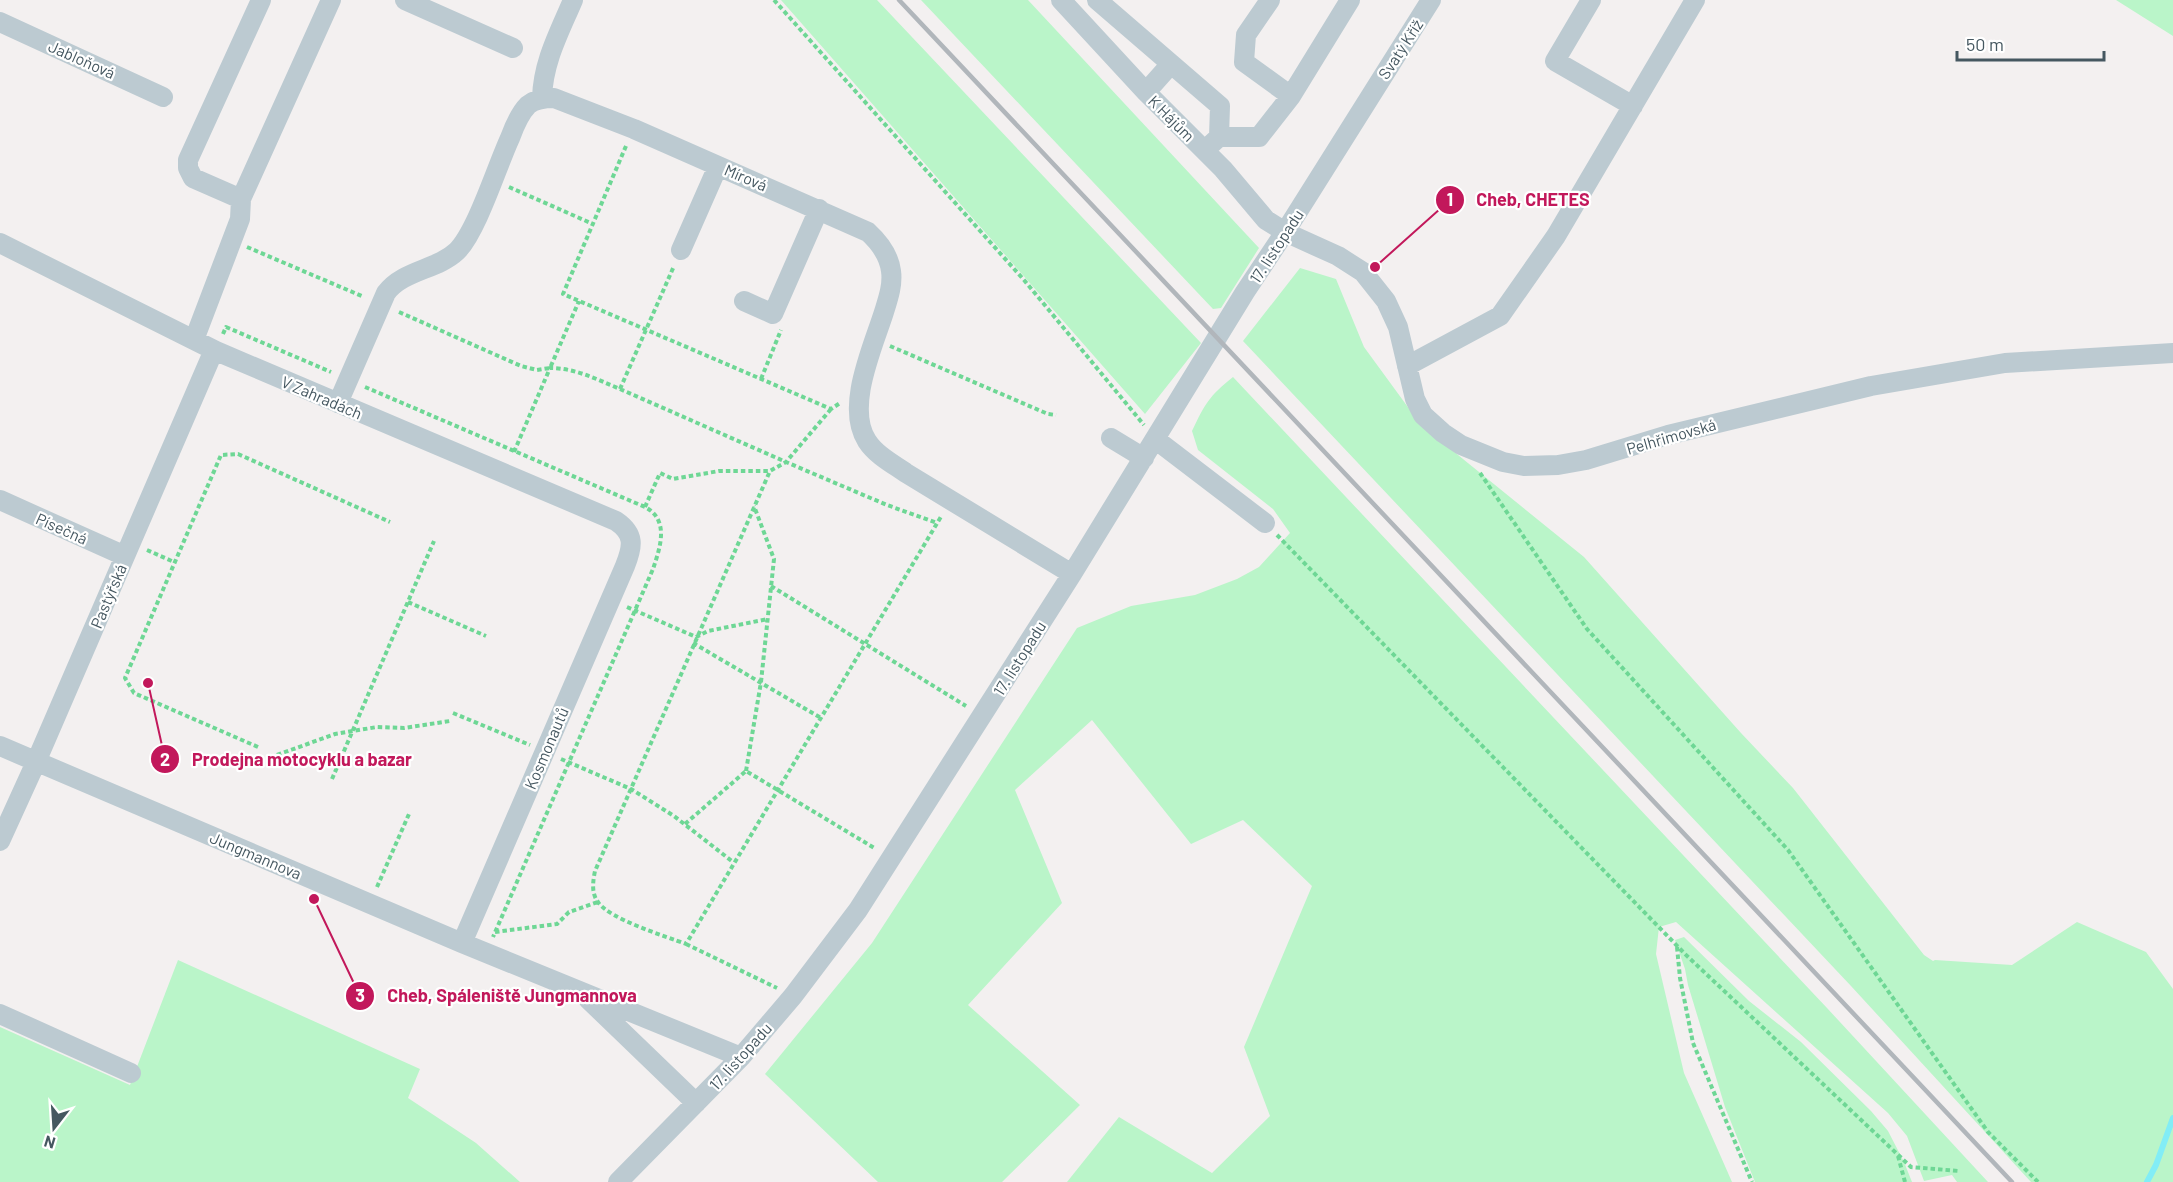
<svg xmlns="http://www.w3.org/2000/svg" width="2173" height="1182" viewBox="0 0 2173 1182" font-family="Barlow,sans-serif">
	<rect width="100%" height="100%" fill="#f3f0f0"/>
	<path fill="#baf5c9" d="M 781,0 L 877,0 L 1201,343 L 1145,414 Z
		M 921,0 L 1028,0 L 1259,248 L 1221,308 L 1213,309 Z
		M 2116,0 L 2173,0 L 2173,36 Z
		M 1300,268 L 1336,279 L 1364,347 L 1421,425 L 1584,557 L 1741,733 L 1793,788 L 1924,955 L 1933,961 L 1935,960 L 2012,965 L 2077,922 L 2146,952 L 2173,989 L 2173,1182 L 2031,1182 L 1851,986 L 1243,341 Z
		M 1233,377 L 1827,1008 L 1988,1182 L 1957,1182 L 1952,1175 L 1924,1181 L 1907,1136 L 1888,1113 L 1676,922 L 1659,927 L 1656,954 L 1684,1073 L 1732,1182 L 1067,1182 L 1119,1117 L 1212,1173 L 1270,1116 L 1244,1047 L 1312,886 L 1243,820 L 1191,844 L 1092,720 L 1015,790 L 1062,903 L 968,1005 L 1080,1105 L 1002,1182 L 878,1182 L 765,1074 L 872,943 L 1077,628 L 1131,606 L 1195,595 L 1237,579 L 1259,567 L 1290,533 L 1273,509 L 1198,450 L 1192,431 C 1205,404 1209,396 1233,377 Z
		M 1684,937 L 1749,1001 L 1801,1042 L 1871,1111 L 1888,1131 L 1904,1162 L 1912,1182 L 1755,1182 L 1725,1107 L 1688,985 L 1685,969 L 1675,940 Z
		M 178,960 L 420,1069 L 408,1098 L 476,1143 L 520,1182 L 0,1182 L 0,1027 L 130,1085 Z"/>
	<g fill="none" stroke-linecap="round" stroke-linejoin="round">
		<path stroke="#82edf6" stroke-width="6" d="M 2147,1182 L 2156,1165 L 2173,1118"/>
		<path stroke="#6ed795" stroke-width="4" stroke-dasharray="4.5 3" stroke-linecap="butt" d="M 774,0 L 1024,280 L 1144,425
			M 626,146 L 563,294 L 831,409 L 840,403
			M 509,187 L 593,224
			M 247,247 L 364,297
			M 399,312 L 521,366 L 537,370 L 550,368 L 579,301
			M 223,334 L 226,327 L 331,372
			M 890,346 L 1048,414 L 1056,415
			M 761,379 L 781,330
			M 365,387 L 645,507 C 670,520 660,548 653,569 L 493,937
			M 620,389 L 674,266
			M 831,409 L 786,462 L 770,471 L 595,871 C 593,881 591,893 598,902 C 609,919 665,936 686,944 L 942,515
			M 514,452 L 550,368 C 575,368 596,379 620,389 L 786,462 L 887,505 L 937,523
			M 1480,473 L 1587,629 L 1788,850 L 1988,1132 L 2038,1182
			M 645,507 L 660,473 L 673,479 L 719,471 L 770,471
			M 1277,535 L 1685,954 L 1911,1167 L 1959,1171
			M 147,550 L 174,562
			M 771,586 L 966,706
			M 408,602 L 486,636
			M 627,607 L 696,637 L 708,631 L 768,619
			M 693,643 L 821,718
			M 453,713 L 530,745
			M 258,747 L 134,693 L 125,678 L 221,455 L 238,454 L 390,522
			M 277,755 L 335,734 L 377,727 L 404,728 L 450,721
			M 561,759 L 631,789 L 674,816 L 733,862
			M 746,771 L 761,682 L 774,559 L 754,506
			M 332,779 L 434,541
			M 685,824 L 746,771 L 876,849
			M 377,887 L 409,814
			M 495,932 L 557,924 L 569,912 L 598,902
			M 686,944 L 777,988
			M 1677,947 L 1680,978 L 1693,1043 L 1752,1182
			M 1898,1156 L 1905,1182"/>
		<path stroke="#bccad1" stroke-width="20" d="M 405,0 L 513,48
			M 1061,0 L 1146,92 L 1223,169 L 1266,220 L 1285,232 L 1338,256 L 1363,272 L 1386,301 L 1398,327 L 1415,399 L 1423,415 L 1443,433 L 1461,445 L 1503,462 L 1524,466 L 1558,465 L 1586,460 L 1668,435 L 1871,386 L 2005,363 L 2173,353
			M 1097,0 L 1220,106 L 1219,137
			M 1270,0 L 1246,35 L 1244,62 L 1291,96
			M 1591,0 L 1555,61 L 1633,106
			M 0,22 L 163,97
			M 1146,92 L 1170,65
			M 542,98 C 543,62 559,33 573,0
			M 1205,150 L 1219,137 L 1259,137 L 1291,96 L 1350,0
			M 241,199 L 193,178 L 188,168 L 188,160 L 261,0
			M 0,243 L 216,351 L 616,521 C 635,534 633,546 625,566 L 462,943
			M 681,250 L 718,166
			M 744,301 L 773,314 L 819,209
			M 194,340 L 240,219 L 241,199 L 331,0
			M 1407,366 L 1500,316 L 1556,236 L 1695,0
			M 338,403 L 386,293 C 403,270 437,270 457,251 C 477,231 497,166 510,138 C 514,127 520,113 528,105 C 535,99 545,98 554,98 L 634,129 L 868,232 C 880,243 889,255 891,271 C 893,285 888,299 884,312 C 873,347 845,407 867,441 C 876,455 893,464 906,473 L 1072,574
			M 1111,438 L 1144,458
			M 1155,439 L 1265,523
			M 0,500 L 125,556
			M 0,746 L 462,943 L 741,1057
			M 0,841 L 36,762 L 214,350
			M 588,999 L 696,1103
			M 0,1014 L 131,1073
			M 618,1182 L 741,1057 L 793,996 L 858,910 L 1072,574 L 1245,292 L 1285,232 L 1431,0"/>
		<path stroke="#b1b6bb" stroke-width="4.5" d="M 899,0 L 2012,1182"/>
	</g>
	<g text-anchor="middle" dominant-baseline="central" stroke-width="4.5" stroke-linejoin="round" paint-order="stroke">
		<g font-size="16" fill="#455760" stroke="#fff">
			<text transform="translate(1400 49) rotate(-57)">Svatý Kříž</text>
			<text transform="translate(82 59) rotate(24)">Jabloňová</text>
			<text transform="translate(1172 118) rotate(45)">K Hájům</text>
			<text transform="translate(746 177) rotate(23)">Mírová</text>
			<text transform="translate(1276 246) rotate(-57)">17. listopadu</text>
			<text transform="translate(322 397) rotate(23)">V Zahradách</text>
			<text transform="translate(1671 436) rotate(-16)">Pelhřimovská</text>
			<text transform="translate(62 528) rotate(24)">Písečná</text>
			<text transform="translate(108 596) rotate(-67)">Pastýřská</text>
			<text transform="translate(1019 658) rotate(-58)">17. listopadu</text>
			<text transform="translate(546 748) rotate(-67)">Kosmonautů</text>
			<text transform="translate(256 855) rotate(23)">Jungmannova</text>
			<text transform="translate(740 1056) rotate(-48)">17. listopadu</text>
		</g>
	</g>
	<path fill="none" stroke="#c2185b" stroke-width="2" d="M1375 267L1450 200M148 683L165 759M314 899L360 996"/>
	<g fill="#c2185b" stroke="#fff" stroke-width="2">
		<circle cx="1375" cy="267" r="6"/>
		<circle cx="148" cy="683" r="6"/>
		<circle cx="314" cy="899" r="6"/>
		<circle cx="1450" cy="200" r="15"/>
		<circle cx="165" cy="759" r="15"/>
		<circle cx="360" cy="996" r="15"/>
	</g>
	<g font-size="18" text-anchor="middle" font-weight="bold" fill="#fff">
		<text x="1450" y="206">1</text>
		<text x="165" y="766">2</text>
		<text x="360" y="1002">3</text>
	</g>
	<g font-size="18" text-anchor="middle" font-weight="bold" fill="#c2185b" stroke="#fff" stroke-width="4.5" stroke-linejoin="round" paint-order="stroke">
		<text x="1533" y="206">Cheb, CHETES</text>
		<text x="302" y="766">Prodejna motocyklu a bazar</text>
		<text x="512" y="1002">Cheb, Spáleniště Jungmannova</text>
	</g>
	<g transform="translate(54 1128) rotate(197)" stroke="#ffffff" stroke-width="4.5" paint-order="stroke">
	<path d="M0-4.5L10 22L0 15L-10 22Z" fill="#455760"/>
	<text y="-9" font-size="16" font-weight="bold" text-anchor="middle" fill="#455760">N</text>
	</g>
	<path d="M1957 51v9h147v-9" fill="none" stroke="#455760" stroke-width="3"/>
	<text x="1966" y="51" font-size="18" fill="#455760" stroke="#ffffff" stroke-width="4.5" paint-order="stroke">50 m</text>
</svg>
